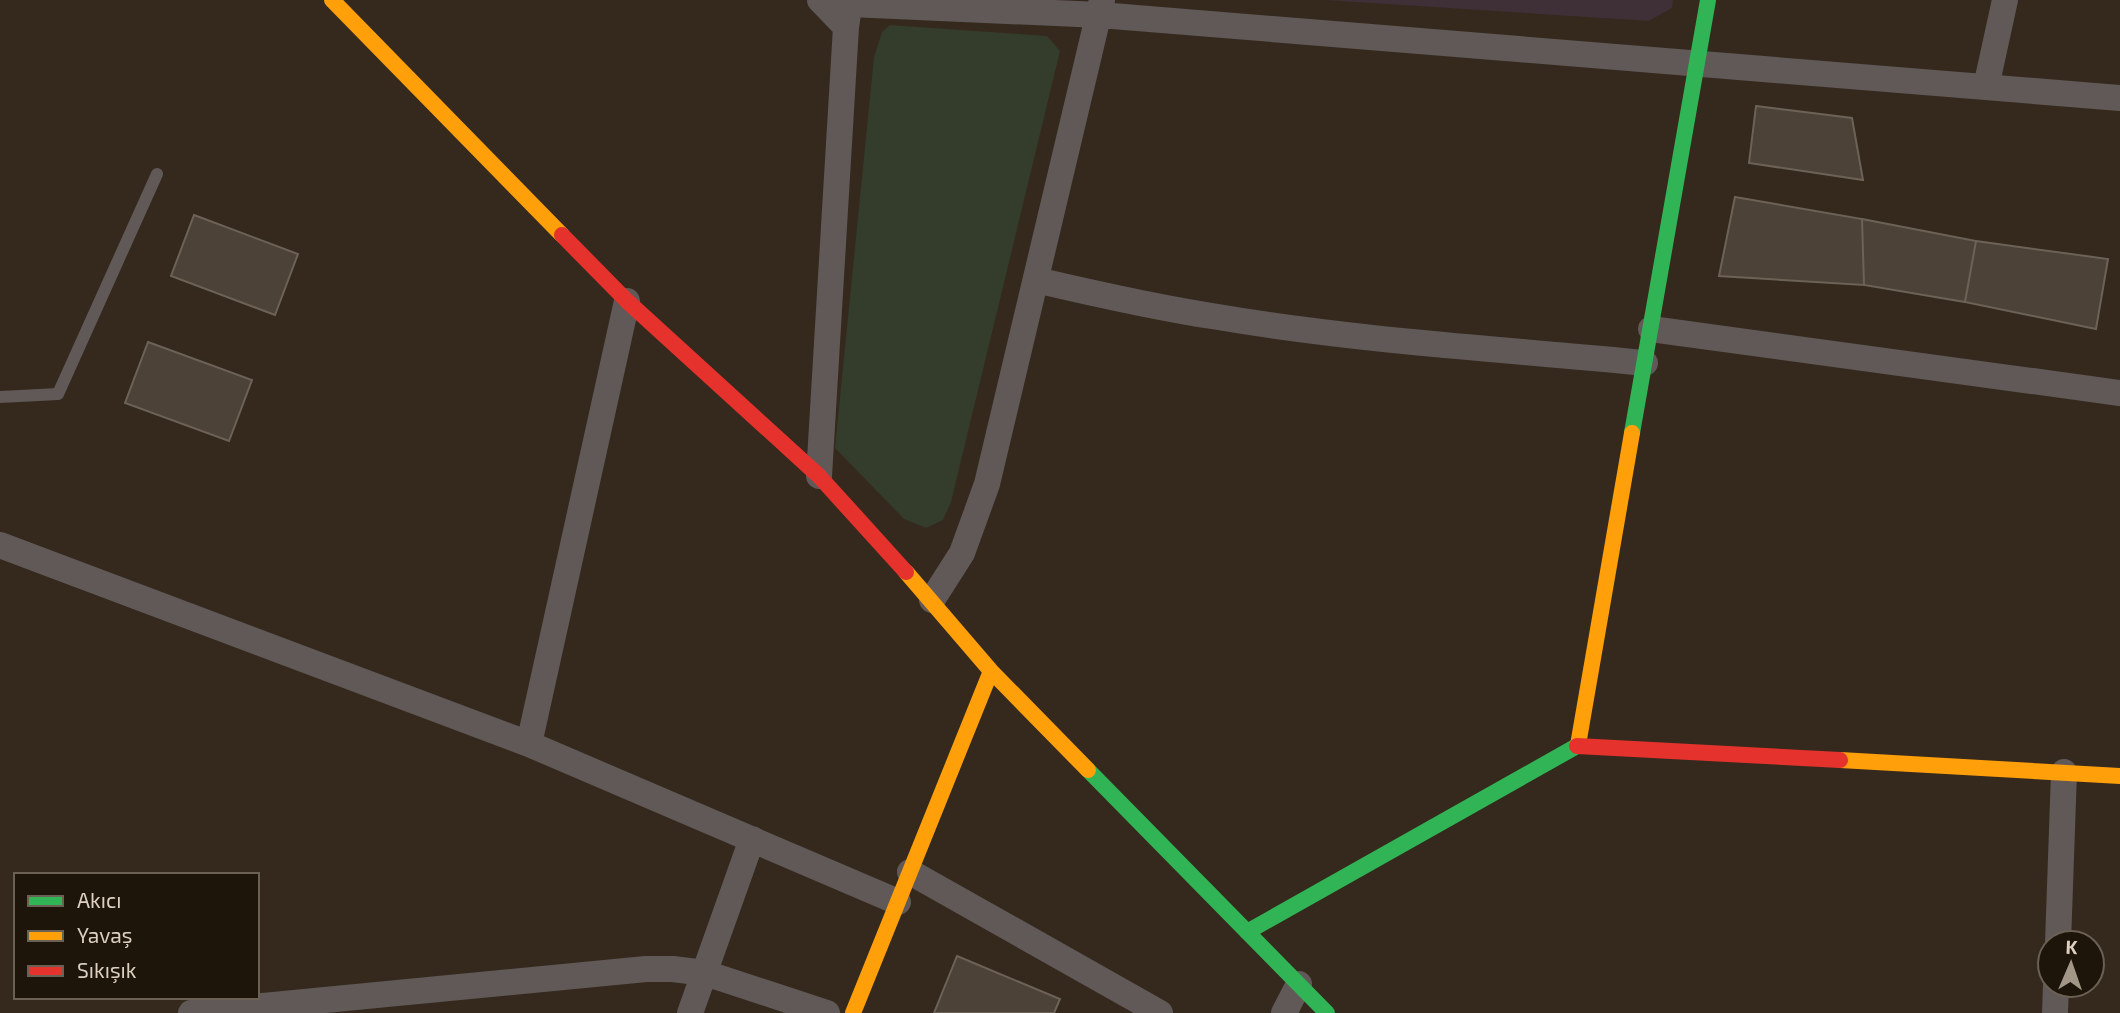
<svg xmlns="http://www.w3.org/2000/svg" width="2120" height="1013" viewBox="0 0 2120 1013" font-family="'Exo 2',sans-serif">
	<rect width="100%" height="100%" fill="#34291c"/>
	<path fill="#3f2f37" d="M 1324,0 L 1673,0 L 1672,8 L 1649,21 Z"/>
	<path fill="#343c2b" d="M 890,25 L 1047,36 L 1060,51 L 951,502 L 943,520 L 926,528 L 904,519 L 835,448 L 874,57 L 882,32 Z"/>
	<path fill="#4c4237" stroke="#6c6256" stroke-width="2" d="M 1756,106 L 1852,118 L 1863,180 L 1749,163 Z
		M 1735,197 L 1862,219 L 1864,285 L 1719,276 Z
		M 194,215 L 298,254 L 275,315 L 171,276 Z
		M 1862,219 L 1976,241 L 1965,302 L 1864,285 Z
		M 1976,241 L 2108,259 L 2096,329 L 1965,302 Z
		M 148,342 L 252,380 L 229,441 L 125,403 Z
		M 957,956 L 1060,999 L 1054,1013 L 934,1013 Z"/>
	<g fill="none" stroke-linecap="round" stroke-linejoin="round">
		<path stroke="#605958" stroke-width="12" d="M 0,397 L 58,394 L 157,174"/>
		<path stroke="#605958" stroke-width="26" d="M 820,0 L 846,27
			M 850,4 L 1100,15 L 2120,98
			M 1986,87 L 2005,0
			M 1036,280 C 1096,294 1157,308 1218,317 C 1359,341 1503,349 1645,363
			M 1651,329 L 2120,393
			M 819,476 L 846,27 L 850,0
			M 0,545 L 529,744 L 898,902
			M 932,600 L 962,553 L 987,484 L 1102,0
			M 529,744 L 627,301
			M 910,872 L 1160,1013
			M 2058,943 L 2064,772
			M 191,1013 L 646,969 L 673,969 L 705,973 L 827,1013
			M 690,1013 L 752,839
			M 1284,1013 L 1299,984
			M 2055,1013 L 2056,985"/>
		<path stroke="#30b455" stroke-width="16" d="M 1632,433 L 1708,0
			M 1088,770 L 1327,1013
			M 1247,932 L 1577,746"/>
		<path stroke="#ff9f0a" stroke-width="16" d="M 332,0 L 562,235
			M 906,572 L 991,671 L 1088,770
			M 1578,745 L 1632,433
			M 1840,760 L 2120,776
			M 853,1013 L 991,671"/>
		<path stroke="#e5322d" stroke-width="16" d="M 562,235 L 627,301 L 819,476 L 906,572
			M 1577,746 L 1840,760"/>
	</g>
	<rect x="14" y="873" width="245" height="126" fill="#1e150a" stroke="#6a6053" stroke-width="2"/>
	<rect x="28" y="896" width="35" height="10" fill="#30b455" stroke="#6a6053" stroke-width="2"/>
	<text x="77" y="908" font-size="21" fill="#ddd0c1">Akıcı</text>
	<rect x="28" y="931" width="35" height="10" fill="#ff9f0a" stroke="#6a6053" stroke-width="2"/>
	<text x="77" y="943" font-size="21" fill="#ddd0c1">Yavaş</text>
	<rect x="28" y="966" width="35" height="10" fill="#e5322d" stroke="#6a6053" stroke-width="2"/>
	<text x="77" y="978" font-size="21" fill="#ddd0c1">Sıkışık</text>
	<g transform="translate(2071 964) rotate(2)"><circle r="33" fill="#1e150a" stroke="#6a6053" stroke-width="2"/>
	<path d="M0-5L12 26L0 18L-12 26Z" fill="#a29687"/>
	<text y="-10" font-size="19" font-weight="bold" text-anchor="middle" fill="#ddd0c1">K</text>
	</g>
</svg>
